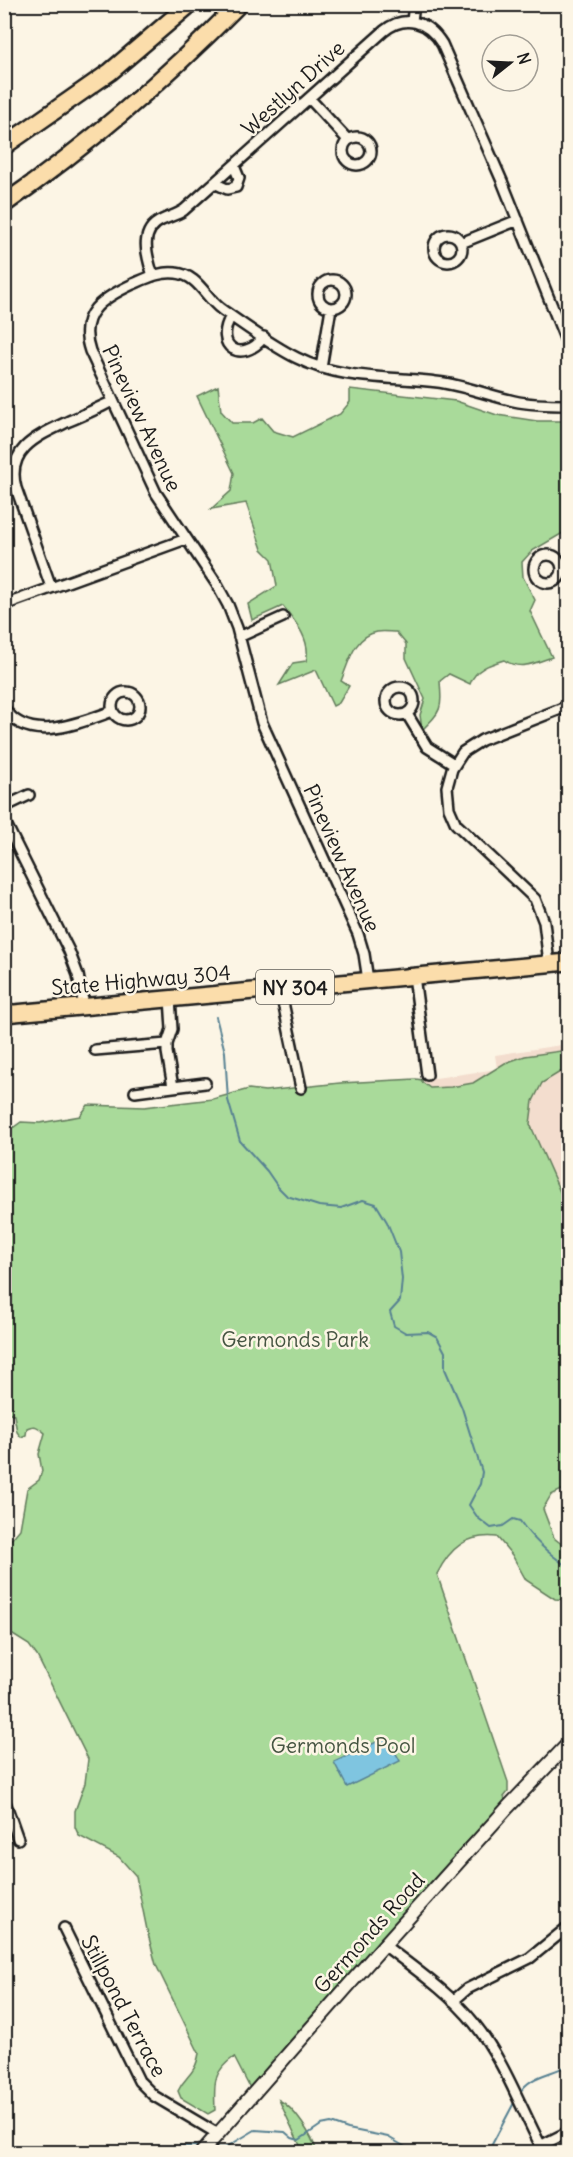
<svg xmlns="http://www.w3.org/2000/svg" width="573" height="2157" viewBox="0 0 573 2157" font-family="Delius,sans-serif">
	<rect width="100%" height="100%" fill="#fcf5e5"/>
	<filter id="ink" filterUnits="userSpaceOnUse"><feTurbulence type="fractalNoise" baseFrequency=".0167" numOctaves="2"/><feDisplacementMap in="SourceGraphic" scale="12" xChannelSelector="R" yChannelSelector="G"/><feConvolveMatrix kernelMatrix="1 2 1 2 8 2 1 2 1" color-interpolation-filters="sRGB"/></filter>
	<g filter="url(#ink)">
		<path fill="#f3ddce" d="M 568,1044 L 568,1220 L 424,1101 L 422,1080 L 497,1069 L 495,1055 Z"/>
		<path fill="#a9da9a" stroke="#627b5b" stroke-width="1.5" d="M 218,386 L 221,411 L 232,423 L 253,423 L 262,418 L 273,431 L 293,437 L 340,414 L 350,402 L 350,389 L 456,401 L 497,415 L 537,421 L 568,421 L 568,530 L 532,551 L 522,562 L 523,577 L 535,600 L 530,611 L 552,657 C 535,663 520,671 504,660 C 490,664 475,669 470,684 L 449,674 L 440,681 C 442,710 442,710 422,730 L 420,715 L 425,699 L 406,658 L 406,644 L 396,632 C 390,632 383,631 377,632 C 354,636 349,662 341,681 L 349,686 L 339,703 L 333,706 L 316,670 L 279,685 L 293,663 L 306,661 C 312,641 295,621 283,606 L 252,620 L 248,604 L 277,586 L 272,559 L 262,549 L 246,503 L 211,509 L 231,491 L 234,473 L 197,396 Z
			M 568,1050 L 568,1071 L 560,1072 L 542,1083 L 533,1101 L 530,1124 L 568,1210 L 568,1487 L 551,1495 L 543,1509 L 554,1538 L 568,1549 L 568,1600 L 555,1599 L 526,1580 L 512,1555 L 497,1537 C 466,1534 450,1548 437,1574 L 508,1782 L 508,1792 L 504,1797 L 506,1802 L 465,1844 L 250,2088 L 234,2057 C 212,2072 214,2085 215,2110 L 208,2114 L 181,2098 L 178,2091 C 186,2074 195,2076 199,2053 L 156,1965 L 147,1930 L 136,1876 L 119,1857 L 79,1836 L 75,1827 L 75,1811 L 85,1783 L 88,1759 L 37,1656 L 29,1645 L 5,1630 L 5,1547 L 20,1529 L 27,1489 L 39,1480 L 42,1471 L 39,1454 L 45,1433 C 38,1427 35,1424 27,1428 L 26,1435 L 21,1437 L 17,1432 L 14,1415 L 5,1410 L 4,1125 L 8,1128 L 14,1127 L 21,1122 L 40,1123 L 80,1116 L 88,1105 L 144,1107 L 213,1099 L 249,1089 L 265,1091 L 340,1083 L 416,1079 L 422,1080 L 422,1082 L 430,1088 L 451,1087 L 473,1083 L 505,1063 L 525,1056 Z
			M 279,2100 C 295,2108 312,2136 317,2152 L 303,2152 Z"/>
		<path fill="#7fc5e0" stroke="#578192" stroke-width="1.5" d="M 387,1737 L 400,1761 L 347,1787 L 334,1762 Z"/>
		<g fill="none" stroke-linecap="round" stroke-linejoin="round">
			<path stroke="#578192" stroke-width="2" d="M 216,1017 L 225,1052 L 228,1100 L 240,1141 L 267,1171 L 278,1187 L 287,1196 L 319,1206 L 341,1208 L 363,1200 L 376,1204 L 387,1222 L 399,1252 L 402,1279 L 400,1301 L 390,1312 L 394,1326 L 406,1333 L 428,1332 L 437,1337 L 445,1352 L 445,1369 L 462,1408 L 482,1472 L 480,1484 L 469,1505 L 478,1518 L 491,1528 L 503,1526 L 513,1519 L 520,1521 C 533,1540 549,1554 568,1567
				M 519,2094 C 529,2075 551,2075 568,2065
				M 211,2148 L 225,2148 L 255,2130 L 285,2132 L 292,2138 L 299,2140 L 321,2125 L 331,2123 L 348,2129 L 388,2137 L 414,2152
				M 164,2152 L 180,2146 L 200,2146
				M 488,2152 L 516,2099"/>
			<defs>
				<path id="minor" d="M 412,21 L 414,4
					M 309,98 L 348,140
					M343 151a14 14 0 1 1 28 0a14 14 0 1 1-28 0Z
					M 214,183 L 227,189 L 236,187 L 239,178 L 234,166
					M434 248a14 14 0 1 1 28 0a14 14 0 1 1-28 0Z
					M 461,243 L 518,220
					M 153,276 C 147,256 138,231 162,220 C 170,216 177,215 184,210 L 384,31 C 405,14 428,21 442,44 L 502,181 L 568,346
					M318 294a14 14 0 1 1 28 0a14 14 0 1 1-28 0Z
					M 231,316 C 213,347 242,365 264,337
					M 321,368 L 331,308
					M534 569a14 14 0 1 1 28 0a14 14 0 1 1-28 0Z
					M 51,587 L 16,488 C 5,448 40,435 69,421 C 84,415 98,408 113,401
					M 4,605 L 186,539
					M 239,637 L 283,617
					M386 701a14 14 0 1 1 28 0a14 14 0 1 1-28 0Z
					M112 706a14 14 0 1 1 28 0a14 14 0 1 1-28 0Z
					M 4,708 C 28,746 81,722 113,711
					M 407,714 L 427,747 L 454,764
					M 4,807 L 29,795
					M 4,820 L 69,951 L 78,975 L 84,1006
					M 549,963 L 544,922 L 535,899 L 456,824 L 449,808 L 447,787 L 452,769 L 463,752 L 482,740 L 568,706
					M 414,976 L 427,1075
					M 368,980 L 364,954 L 358,934 L 262,723 L 237,628 L 228,605 L 216,583 L 156,493 L 90,351 C 77,313 103,298 133,284 C 147,278 161,271 176,273 C 198,275 205,297 221,309 C 245,326 271,345 297,358 C 342,381 396,376 444,383 C 468,387 491,396 514,401 C 532,405 550,405 568,405
					M 280,988 L 301,1088
					M 95,1050 L 167,1044
					M 173,1087 L 205,1083
					M 135,1092 L 173,1087 L 167,1052 L 167,1044 L 172,1029 L 170,998
					M 4,1799 L 18,1839
					M 64,1928 L 139,2081 L 154,2096 L 218,2134
					M 384,1945 C 415,1969 450,1993 474,2023 C 504,2060 522,2111 544,2152
					M 453,2001 L 467,1989 L 530,1958 L 568,1927
					M 540,2146 L 568,2132"/>
				<path id="tertiary" d="M 202,2152 L 384,1945 L 508,1807 L 568,1744"/>
				<path id="primary" d="M 4,1014 L 568,962"/>
				<path id="motorway" d="M 4,146 L 110,72 L 190,4
					M 4,204 C 89,145 166,78 239,4"/>
			</defs>
			<use href="#minor" stroke="#1c1c1c" stroke-width="14"/>
			<use href="#tertiary" stroke="#1c1c1c" stroke-width="16"/>
			<use href="#primary" stroke="#1c1c1c" stroke-width="20"/>
			<use href="#motorway" stroke="#1c1c1c" stroke-width="21"/>
			<use href="#minor" stroke="#fcf5e5" stroke-width="9"/>
			<use href="#tertiary" stroke="#fcf5e5" stroke-width="12"/>
			<use href="#primary" stroke="#fbddab" stroke-width="15"/>
			<use href="#motorway" stroke="#fbddab" stroke-width="16"/>
		</g>
	</g>
	<g text-anchor="middle" dominant-baseline="central" stroke-width="5" stroke-linejoin="round" paint-order="stroke">
		<rect fill="#fcf5e5" stroke="#5f5d58" stroke-width="1.5" x="256" y="970" width="78" height="34" rx="4.5"/>
		<g font-size="20" font-weight="bold" fill="#1c1c1c">
			<text x="295" y="987">NY 304</text>
		</g>
		<g font-size="21" fill="#1c1c1c" stroke="#fcf5e5">
			<text transform="translate(293 88) rotate(-42)">Westlyn Drive</text>
			<text transform="translate(142 418) rotate(65)">Pineview Avenue</text>
			<text transform="translate(342 858) rotate(66)">Pineview Avenue</text>
			<text transform="translate(141 980) rotate(-5)">State Highway 304</text>
			<text transform="translate(369 1933) rotate(-48)">Germonds Road</text>
			<text transform="translate(124 2006) rotate(62)">Stillpond Terrace</text>
		</g>
		<g font-size="21" fill="#465542" stroke="#fcf5e5">
			<text x="295" y="1339">Germonds Park</text>
			<text x="343" y="1745">Germonds Pool</text>
		</g>
	</g>
	<rect width="573" height="2157" fill="none" stroke="#fcf5e5" stroke-width="24"/>
	<rect x="12" y="12" width="549" height="2133" fill="none" stroke="#1c1c1c" stroke-width="2" filter="url(#ink)"/>
	<g transform="translate(510 63) rotate(72)"><circle r="28" fill="#fcf5e5" stroke="#a29e95" stroke-width="1.5"/>
	<path d="M0-4.5L10 22L0 15L-10 22Z" fill="#1c1c1c"/>
	<text y="-9" font-size="16" font-weight="bold" text-anchor="middle" fill="#1c1c1c">N</text>
	</g>
</svg>
